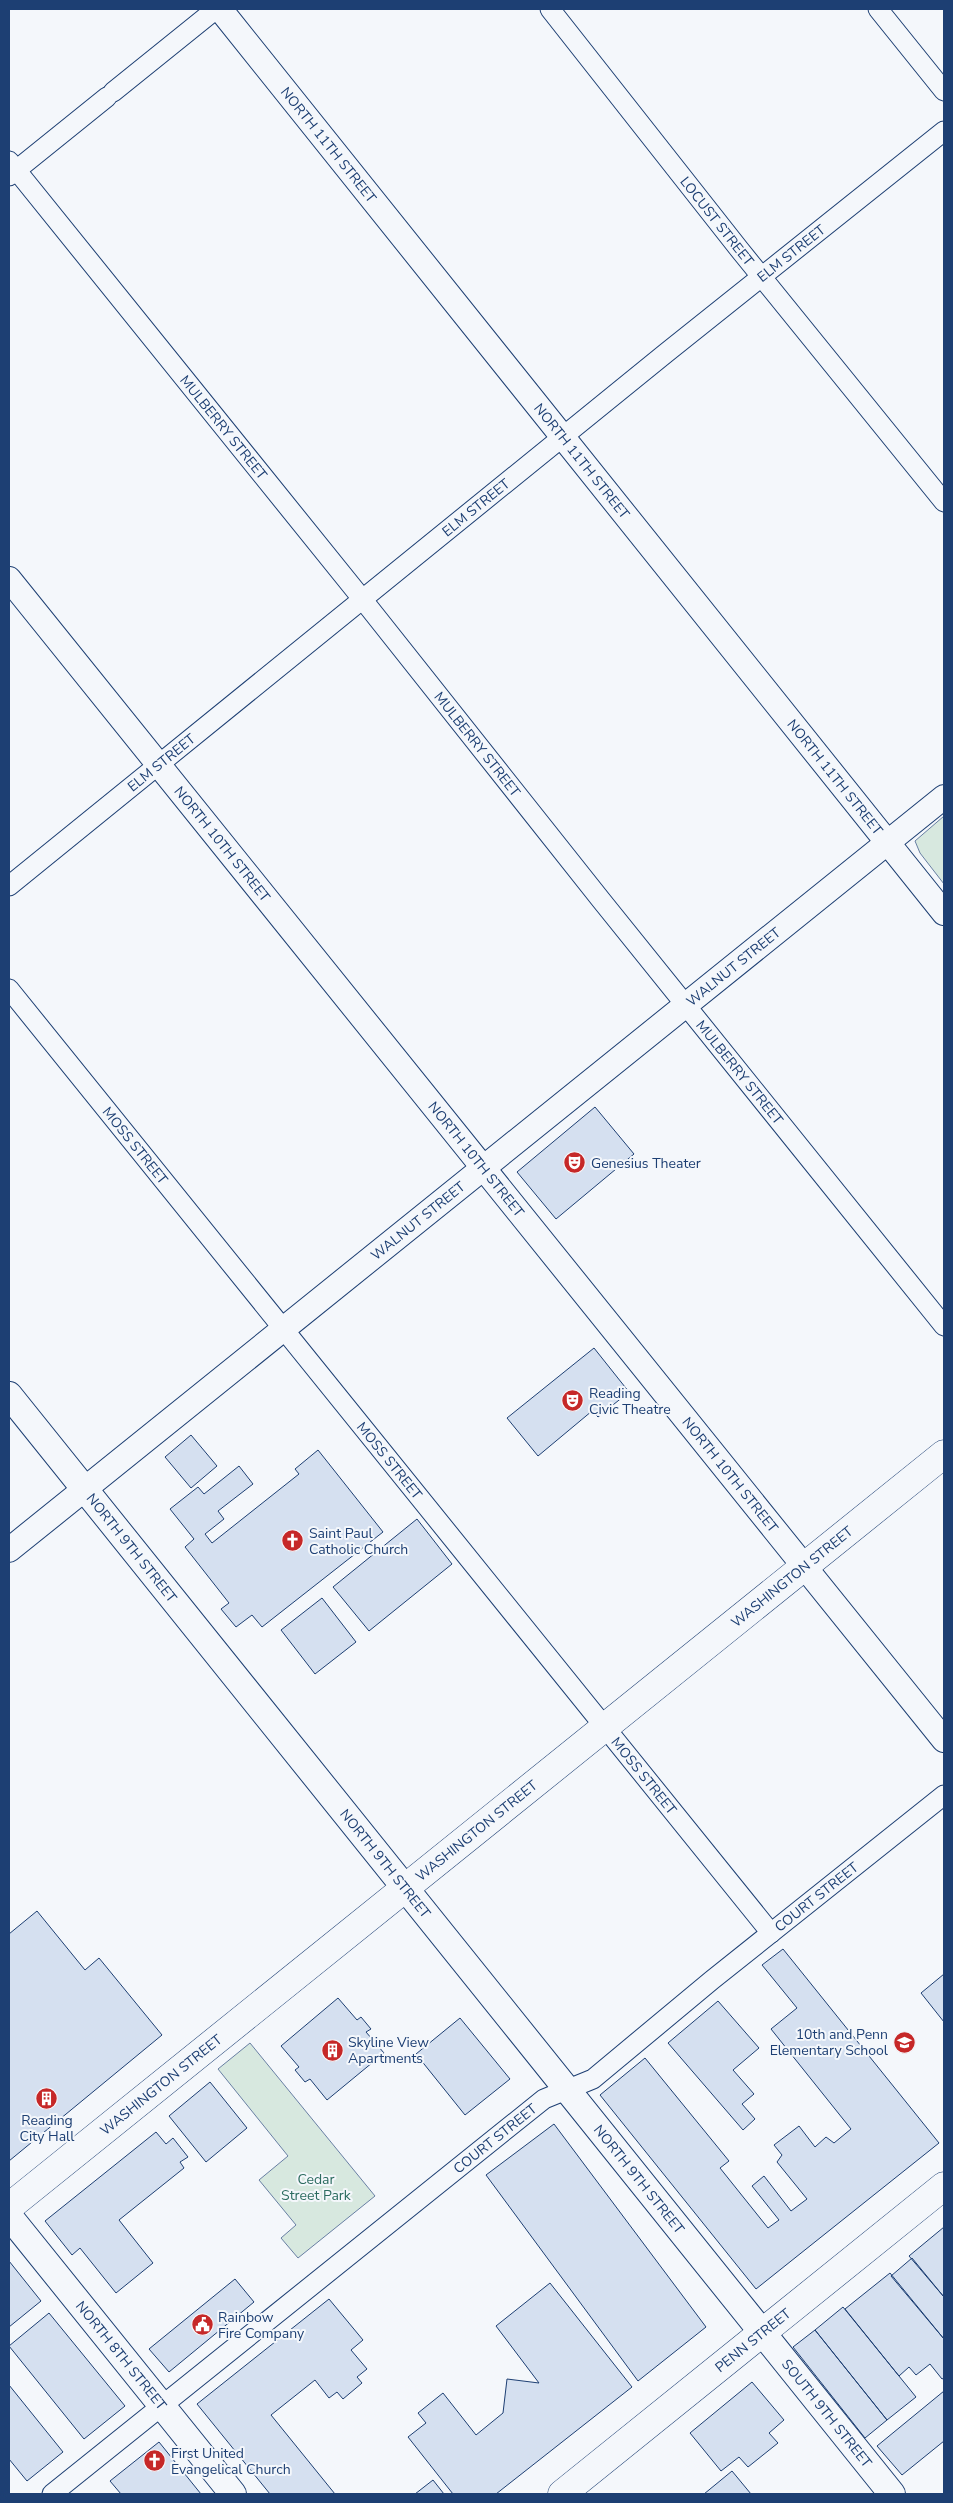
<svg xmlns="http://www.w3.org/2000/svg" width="953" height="2503" viewBox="0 0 953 2503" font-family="'Nunito Sans',sans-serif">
	<rect width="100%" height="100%" fill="#f4f7fb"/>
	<path fill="#d7e8df" stroke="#687fa3" d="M 944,816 L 944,884 L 920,853 L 915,841 Z
		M 250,2043 L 375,2196 L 298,2258 L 281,2238 L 296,2225 L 259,2180 L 288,2156 L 218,2069 Z"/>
	<path fill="#d5e0f0" stroke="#1d3f73" d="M 595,1107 L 634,1154 L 556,1219 L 517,1172 Z
		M 594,1348 L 629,1392 L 598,1417 L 592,1411 L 538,1456 L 507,1418 Z
		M 191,1435 L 217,1466 L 191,1488 L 165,1457 Z
		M 318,1450 L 383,1532 L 262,1627 L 252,1615 L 236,1627 L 221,1609 L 229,1603 L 185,1547 L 194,1539 L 170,1509 L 198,1487 L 204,1494 L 239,1466 L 253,1484 L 218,1511 L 224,1519 L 205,1534 L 212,1543 L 299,1474 L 295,1469 Z
		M 417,1519 L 452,1564 L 369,1631 L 333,1587 Z
		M 322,1598 L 356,1642 L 315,1674 L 281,1630 Z
		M 37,1911 L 85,1970 L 99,1958 L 162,2035 L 9,2161 L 9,1934 Z
		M 783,1949 L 939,2143 L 756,2289 L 600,2095 L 645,2058 L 729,2161 L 720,2168 L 768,2228 L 779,2220 L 752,2186 L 764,2176 L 791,2211 L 807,2199 L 777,2162 L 782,2155 L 774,2145 L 799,2126 L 815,2147 L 826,2137 L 834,2143 L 851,2129 L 771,2029 L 797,2008 L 762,1965 Z
		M 944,1974 L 944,2022 L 921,1993 Z
		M 338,1998 L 357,2020 L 361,2017 L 371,2029 L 366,2032 L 384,2053 L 327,2100 L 310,2079 L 305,2082 L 295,2070 L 299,2067 L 281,2046 Z
		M 718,2001 L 759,2048 L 733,2070 L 754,2094 L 742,2104 L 755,2119 L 743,2130 L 668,2043 Z
		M 460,2018 L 510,2079 L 465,2115 L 416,2054 Z
		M 210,2082 L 247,2128 L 206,2162 L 169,2116 Z
		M 554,2124 L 706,2327 L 638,2381 L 486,2175 Z
		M 156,2132 L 166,2144 L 173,2138 L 188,2157 L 180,2162 L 184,2168 L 119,2220 L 153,2263 L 116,2293 L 80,2248 L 72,2255 L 45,2221 Z
		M 944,2227 L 944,2297 L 909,2256 Z
		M 912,2258 L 944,2297 L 944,2339 L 891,2276 Z
		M 9,2261 L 41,2301 L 9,2327 Z
		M 890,2273 L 944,2339 L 944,2378 L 942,2379 L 930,2364 L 916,2375 L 909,2367 L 899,2376 L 845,2309 Z
		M 235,2279 L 254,2302 L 169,2372 L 149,2349 Z
		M 550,2283 L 632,2387 L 496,2494 L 453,2494 L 408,2437 L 426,2423 L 418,2413 L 443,2393 L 476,2435 L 503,2413 L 507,2379 L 539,2383 L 496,2326 Z
		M 329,2299 L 363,2340 L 351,2350 L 367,2369 L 357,2377 L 362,2383 L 343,2399 L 337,2392 L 329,2398 L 315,2380 L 271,2415 L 335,2494 L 270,2494 L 197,2404 Z
		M 843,2307 L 916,2397 L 887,2420 L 815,2330 Z
		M 49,2313 L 125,2406 L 84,2439 L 9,2346 Z
		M 815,2330 L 887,2420 L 865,2438 L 793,2347 Z
		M 752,2382 L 784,2420 L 769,2433 L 778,2443 L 748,2467 L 739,2457 L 721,2471 L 690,2433 Z
		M 9,2385 L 63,2452 L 27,2481 L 9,2459 Z
		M 944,2391 L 944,2441 L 902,2475 L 877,2446 Z
		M 159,2442 L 201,2494 L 121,2494 L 110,2481 Z
		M 732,2471 L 751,2494 L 704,2494 Z
		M 433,2480 L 444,2494 L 415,2494 Z"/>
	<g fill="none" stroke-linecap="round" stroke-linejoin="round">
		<defs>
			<g id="minor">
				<path id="s1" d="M 550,9 L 739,249 L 944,502"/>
				<path d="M 878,9 L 944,91"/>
				<path d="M 113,92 L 216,9"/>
				<path id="s2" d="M 9,161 L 363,600 L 601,900 L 944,1326"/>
				<path d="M 9,176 L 107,97"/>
				<path id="s3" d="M 9,886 L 666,353 L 944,131"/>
				<path id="s4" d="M 9,989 L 771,1933"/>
				<path id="s5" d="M 52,2494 L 544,2099 L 593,2079 L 712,1980 L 944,1795"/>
			</g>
			<g id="tertiary">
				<path id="s6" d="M 220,9 L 944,913"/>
				<path id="s7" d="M 9,579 L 944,1740"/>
				<path id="s8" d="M 9,1550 L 944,797"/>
			</g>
			<g id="secondary">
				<path id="s9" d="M 9,1395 L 892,2494"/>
				<path id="s10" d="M 9,2216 L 233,2494"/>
			</g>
			<g id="primary">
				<path id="s11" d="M 9,2207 L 944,1454"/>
				<path id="s12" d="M 562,2494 L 944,2186"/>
			</g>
		</defs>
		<use href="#minor" stroke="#1d3f73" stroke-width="21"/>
		<use href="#tertiary" stroke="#1d3f73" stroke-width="26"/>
		<use href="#secondary" stroke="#1d3f73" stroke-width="28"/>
		<use href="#primary" stroke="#1d3f73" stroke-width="29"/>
		<use href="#minor" stroke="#f4f7fb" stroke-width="19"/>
		<use href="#tertiary" stroke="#f4f7fb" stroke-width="24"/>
		<use href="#secondary" stroke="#f4f7fb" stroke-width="26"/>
		<use href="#primary" stroke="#f4f7fb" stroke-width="28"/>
	</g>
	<defs>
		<symbol id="theatre-disc" viewBox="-11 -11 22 22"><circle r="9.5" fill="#c62828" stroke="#f4f7fb"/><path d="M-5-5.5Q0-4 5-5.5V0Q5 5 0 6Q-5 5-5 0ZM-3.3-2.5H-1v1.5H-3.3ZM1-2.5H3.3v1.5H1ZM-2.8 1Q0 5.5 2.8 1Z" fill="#fff"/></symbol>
		<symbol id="church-disc" viewBox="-11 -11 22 22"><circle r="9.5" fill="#c62828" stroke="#f4f7fb"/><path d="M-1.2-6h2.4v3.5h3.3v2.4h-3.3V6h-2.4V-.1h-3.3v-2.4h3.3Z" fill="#fff"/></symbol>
		<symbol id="school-disc" viewBox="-11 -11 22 22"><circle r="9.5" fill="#c62828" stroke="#f4f7fb"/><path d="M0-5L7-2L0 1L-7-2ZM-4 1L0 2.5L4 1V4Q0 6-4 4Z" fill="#fff"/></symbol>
		<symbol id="building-disc" viewBox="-11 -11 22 22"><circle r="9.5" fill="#c62828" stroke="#f4f7fb"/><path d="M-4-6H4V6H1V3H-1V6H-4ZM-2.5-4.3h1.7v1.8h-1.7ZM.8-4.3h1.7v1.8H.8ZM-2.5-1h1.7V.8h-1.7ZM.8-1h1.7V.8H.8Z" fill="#fff"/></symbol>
		<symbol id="civic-disc" viewBox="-11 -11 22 22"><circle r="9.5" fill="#c62828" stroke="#f4f7fb"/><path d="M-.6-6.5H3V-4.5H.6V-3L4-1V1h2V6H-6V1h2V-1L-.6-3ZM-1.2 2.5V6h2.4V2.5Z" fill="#fff"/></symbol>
	</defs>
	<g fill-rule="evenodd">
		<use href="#theatre-disc" x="562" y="1150" width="25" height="25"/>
		<use href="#theatre-disc" x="560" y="1388" width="25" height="25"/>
		<use href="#church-disc" x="280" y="1528" width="25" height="25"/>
		<use href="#school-disc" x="892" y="2030" width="25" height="25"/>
		<use href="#building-disc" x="320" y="2038" width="25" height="25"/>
		<use href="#building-disc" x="34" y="2086" width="25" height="25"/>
		<use href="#civic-disc" x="190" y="2312" width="25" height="25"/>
		<use href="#church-disc" x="142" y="2448" width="25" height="25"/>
	</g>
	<g text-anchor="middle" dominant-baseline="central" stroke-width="4" stroke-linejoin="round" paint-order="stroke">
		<g font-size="14" fill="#1d3f73" stroke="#f4f7fb">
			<text stroke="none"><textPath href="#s6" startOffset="174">NORTH 11TH STREET</textPath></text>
			<text stroke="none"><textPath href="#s1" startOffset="270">LOCUST STREET</textPath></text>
			<text stroke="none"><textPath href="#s3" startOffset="1006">ELM STREET</textPath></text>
			<text stroke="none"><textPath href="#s2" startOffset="342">MULBERRY STREET</textPath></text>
			<text stroke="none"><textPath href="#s6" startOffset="579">NORTH 11TH STREET</textPath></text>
			<text stroke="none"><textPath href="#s3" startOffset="601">ELM STREET</textPath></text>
			<text stroke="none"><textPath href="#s2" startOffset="748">MULBERRY STREET</textPath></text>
			<text stroke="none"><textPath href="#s3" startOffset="196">ELM STREET</textPath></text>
			<text stroke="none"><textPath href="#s6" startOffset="984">NORTH 11TH STREET</textPath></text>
			<text stroke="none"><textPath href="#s7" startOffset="340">NORTH 10TH STREET</textPath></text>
			<text stroke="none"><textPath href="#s8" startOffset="930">WALNUT STREET</textPath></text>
			<text stroke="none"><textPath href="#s2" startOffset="1168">MULBERRY STREET</textPath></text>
			<text stroke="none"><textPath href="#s4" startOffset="201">MOSS STREET</textPath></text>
			<text stroke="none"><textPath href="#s7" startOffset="745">NORTH 10TH STREET</textPath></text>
			<text stroke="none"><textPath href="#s8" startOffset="525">WALNUT STREET</textPath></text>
			<text stroke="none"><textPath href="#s4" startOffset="606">MOSS STREET</textPath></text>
			<text stroke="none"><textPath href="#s7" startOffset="1150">NORTH 10TH STREET</textPath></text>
			<text stroke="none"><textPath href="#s9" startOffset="196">NORTH 9TH STREET</textPath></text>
			<text stroke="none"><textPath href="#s11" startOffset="1005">WASHINGTON STREET</textPath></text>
			<text stroke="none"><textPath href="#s4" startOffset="1011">MOSS STREET</textPath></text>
			<text stroke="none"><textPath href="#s11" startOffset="600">WASHINGTON STREET</textPath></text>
			<text stroke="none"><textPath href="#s9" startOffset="601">NORTH 9TH STREET</textPath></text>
			<text stroke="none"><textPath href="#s5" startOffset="972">COURT STREET</textPath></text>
			<text stroke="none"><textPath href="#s11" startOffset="195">WASHINGTON STREET</textPath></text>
			<text stroke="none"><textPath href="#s5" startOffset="568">COURT STREET</textPath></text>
			<text stroke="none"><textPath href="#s9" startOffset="1006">NORTH 9TH STREET</textPath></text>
			<text stroke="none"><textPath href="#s12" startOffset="245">PENN STREET</textPath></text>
			<text stroke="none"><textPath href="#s10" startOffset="179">NORTH 8TH STREET</textPath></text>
			<text stroke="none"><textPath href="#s9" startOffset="1306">SOUTH 9TH STREET</textPath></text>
		</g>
		<g font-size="14" fill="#1d3f73" stroke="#f4f7fb" text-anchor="start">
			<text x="591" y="1163">Genesius Theater</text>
			<text x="589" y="1393">Reading<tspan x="589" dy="16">Civic Theatre</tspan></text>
			<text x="309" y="1533">Saint Paul<tspan x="309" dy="16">Catholic Church</tspan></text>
			<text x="888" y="2034" text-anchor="end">10th and Penn<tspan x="888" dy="16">Elementary School</tspan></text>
			<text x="348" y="2042">Skyline View<tspan x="348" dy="16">Apartments</tspan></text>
			<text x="47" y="2120" text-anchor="middle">Reading<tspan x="47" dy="16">City Hall</tspan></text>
			<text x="218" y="2317">Rainbow<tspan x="218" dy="16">Fire Company</tspan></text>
			<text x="171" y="2453">First United<tspan x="171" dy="16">Evangelical Church</tspan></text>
		</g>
		<g font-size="14" fill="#2c6c60" stroke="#f4f7fb">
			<text x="316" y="2179">Cedar<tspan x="316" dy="16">Street Park</tspan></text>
		</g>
	</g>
	<rect width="953" height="2503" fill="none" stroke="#1d3f73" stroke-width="20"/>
</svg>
